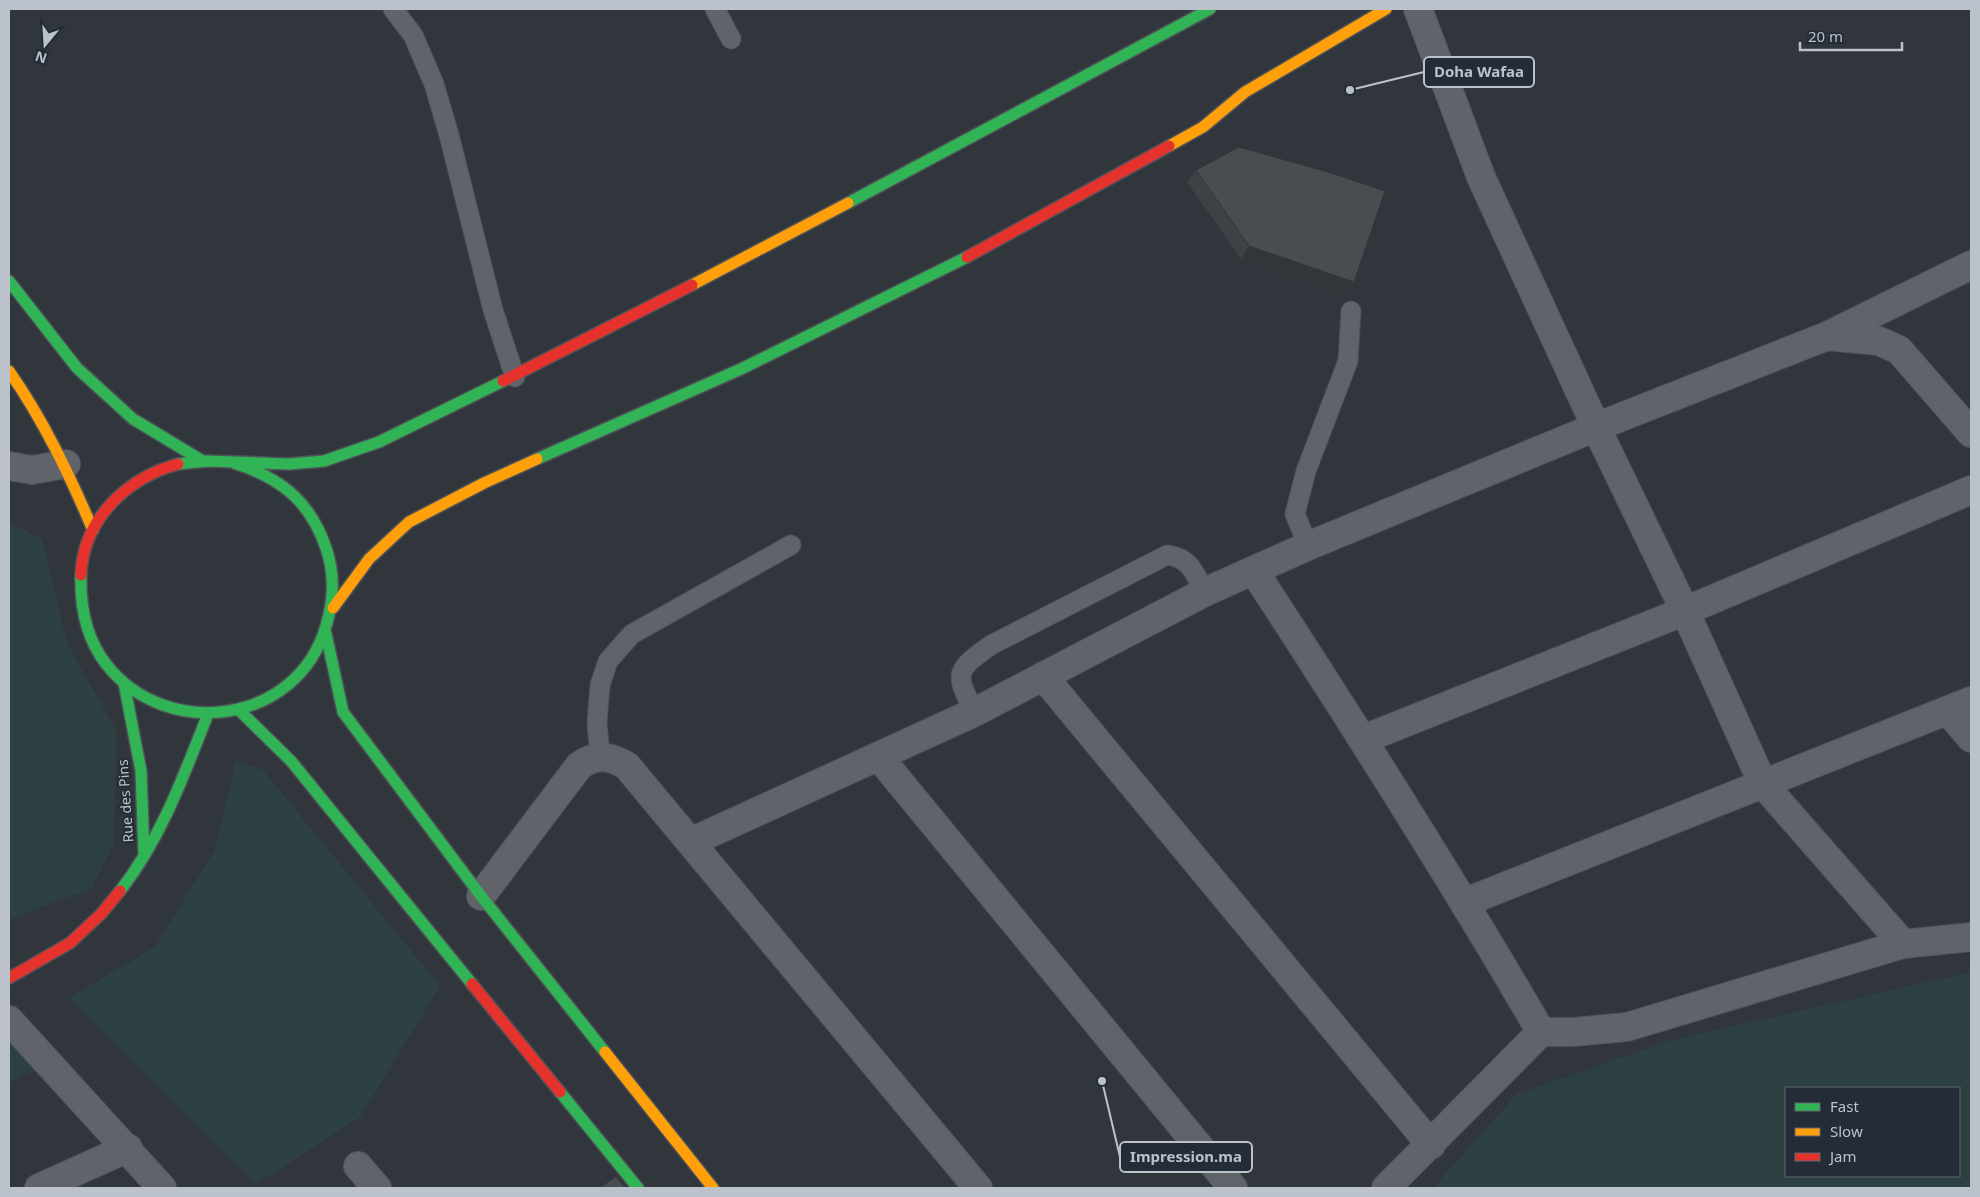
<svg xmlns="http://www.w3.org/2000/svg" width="1980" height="1197" viewBox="0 0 1980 1197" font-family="'Noto Sans',sans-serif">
	<rect width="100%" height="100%" fill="#30363c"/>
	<path fill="#2d4143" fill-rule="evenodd" d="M 9,522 L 42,539 L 67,643 L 116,730 L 114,843 L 91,889 L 9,919 Z
		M 236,761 L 263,770 L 440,986 L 360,1117 L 256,1184 L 69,998 L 155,947 L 215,850 Z
		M 1971,972 L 1971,1188 L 1433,1188 L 1517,1094 L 1672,1040 ZM 1786,1088 L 1959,1088 L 1959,1176 L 1786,1176 Z
		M 9,1036 L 50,1063 L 9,1082 Z"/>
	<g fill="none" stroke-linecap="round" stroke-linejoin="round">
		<defs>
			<path id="lane" d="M 393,9 L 413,35 L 434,84 L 449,135 L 493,310 L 515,377
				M 715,9 L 731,39
				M 1308,546 L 1295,514 L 1306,471 L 1348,361 L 1351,311
				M 975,712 C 953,673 956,670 991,645 L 1167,555 C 1191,558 1194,573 1205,592
				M 600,756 L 597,723 L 600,685 L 608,661 L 632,634 L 791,545"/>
			<path id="street" d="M 1418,9 L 1481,177 L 1596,427 L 1685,611 L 1763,784 L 1903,944
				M 1827,336 L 1971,265
				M 9,466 L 32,470 L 66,464
				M 1254,571 C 1353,723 1450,875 1541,1032 L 1573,1032 L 1627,1027 L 1903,944 L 1971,937
				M 1043,676 L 1431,1145
				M 1948,711 L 1971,738
				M 1364,739 L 1685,611 L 1971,490
				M 879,757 L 1233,1188
				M 691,842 L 975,712 L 1205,592 L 1308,546 L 1596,427 L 1827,336 L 1879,341 L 1899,350 L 1971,433
				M 481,896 L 579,766 C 596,754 609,755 627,766 L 978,1188
				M 1466,902 L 1971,701
				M 9,1020 L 162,1188
				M 358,1166 L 377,1188
				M 39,1188 L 128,1148
				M 1386,1188 L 1541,1032"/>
			<path id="fast" d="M 848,203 L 1210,9
				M 9,281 L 77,368 L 133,419 L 201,460
				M 537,459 L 741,369 L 967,257
				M 178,464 L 208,461 L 289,464 L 324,461 L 379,442 L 503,381
				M 81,575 C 80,607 86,638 106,664 C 167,742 298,724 326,626 C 334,600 335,574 326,548 C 310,501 281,478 234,463
				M 326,634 L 343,712 L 481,896 L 605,1052
				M 124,683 L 141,771 L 144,855
				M 239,710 L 291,761 L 472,984
				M 120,891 C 161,839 184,775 208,714
				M 560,1092 L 638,1188"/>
			<path id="slow" d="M 1169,146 L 1203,127 L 1245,92 L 1386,9
				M 692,285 L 848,203
				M 9,371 C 44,421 69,474 93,530
				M 333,608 L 369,559 L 409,522 L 484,483 L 537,459
				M 605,1052 L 713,1188"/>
			<path id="jam" d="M 967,257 L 1169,146
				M 503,381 L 692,285
				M 81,575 C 83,519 127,478 178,464
				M 9,978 L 70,943 L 101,914 L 120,891
				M 472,984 L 560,1092"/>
		</defs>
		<use href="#lane" stroke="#4e5257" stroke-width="21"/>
		<use href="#street" stroke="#4e5257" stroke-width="30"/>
		<use href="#fast" stroke="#4e5257" stroke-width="14"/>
		<use href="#slow" stroke="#4e5257" stroke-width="14"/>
		<use href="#jam" stroke="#4e5257" stroke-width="14"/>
		<use href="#lane" stroke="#60646a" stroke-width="19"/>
		<use href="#street" stroke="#60646a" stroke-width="28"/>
		<use href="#fast" stroke="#30b455" stroke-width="11"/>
		<use href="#slow" stroke="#ff9f0a" stroke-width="11"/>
		<use href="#jam" stroke="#e5322d" stroke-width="11"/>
	</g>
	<path fill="#3e4247" d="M 1196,170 L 1345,294 L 1241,259 L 1187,182 Z"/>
	<path fill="#323639" d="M 1249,246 L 1354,282 L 1345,294 L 1241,259 Z"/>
	<path fill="#484d52" stroke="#323639" d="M 1239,147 L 1328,172 L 1385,191 L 1354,282 L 1249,246 L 1196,170 Z
		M 616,1176 L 625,1188 L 600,1188 Z"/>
	<g text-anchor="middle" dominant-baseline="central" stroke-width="4" stroke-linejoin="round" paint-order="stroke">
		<g font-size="14" fill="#bbc2cb" stroke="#232c37">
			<text transform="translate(125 801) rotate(-94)">Rue des Pins</text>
		</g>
	</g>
	<path fill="none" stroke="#bbc2cb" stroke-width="2" d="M1350 90L1424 72M1102 1081L1120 1157"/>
	<g fill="#bbc2cb" stroke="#232c37" stroke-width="2">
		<circle cx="1350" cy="90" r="5"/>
		<circle cx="1102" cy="1081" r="5"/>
	</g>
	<g fill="#232c37" stroke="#bbc2cb" stroke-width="2">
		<rect x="1424" y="57" width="110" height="30" rx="5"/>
		<rect x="1120" y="1142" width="132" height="30" rx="5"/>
	</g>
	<g font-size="15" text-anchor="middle" font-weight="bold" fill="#bbc2cb">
		<text x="1479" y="77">Doha Wafaa</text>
		<text x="1186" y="1162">Impression.ma</text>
	</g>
	<rect width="1980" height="1197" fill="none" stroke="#bbc2cb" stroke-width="20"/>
	<rect x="1785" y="1087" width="175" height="90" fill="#232c37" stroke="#606872"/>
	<rect x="1795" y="1103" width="25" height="8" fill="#30b455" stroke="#606872"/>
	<text x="1830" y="1112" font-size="15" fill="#bbc2cb">Fast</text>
	<rect x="1795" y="1128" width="25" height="8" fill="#ff9f0a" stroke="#606872"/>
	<text x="1830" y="1137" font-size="15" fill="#bbc2cb">Slow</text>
	<rect x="1795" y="1153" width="25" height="8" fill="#e5322d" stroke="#606872"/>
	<text x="1830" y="1162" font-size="15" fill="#bbc2cb">Jam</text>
	<g transform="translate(45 45) rotate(198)" stroke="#232c37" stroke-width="4" paint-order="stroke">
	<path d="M0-4L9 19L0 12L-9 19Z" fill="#bbc2cb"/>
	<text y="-8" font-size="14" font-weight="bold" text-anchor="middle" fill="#bbc2cb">N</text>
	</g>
	<path d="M1800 42v8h102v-8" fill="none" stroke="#bbc2cb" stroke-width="2.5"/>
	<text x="1808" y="42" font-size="15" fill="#bbc2cb" stroke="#232c37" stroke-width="4" paint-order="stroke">20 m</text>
</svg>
